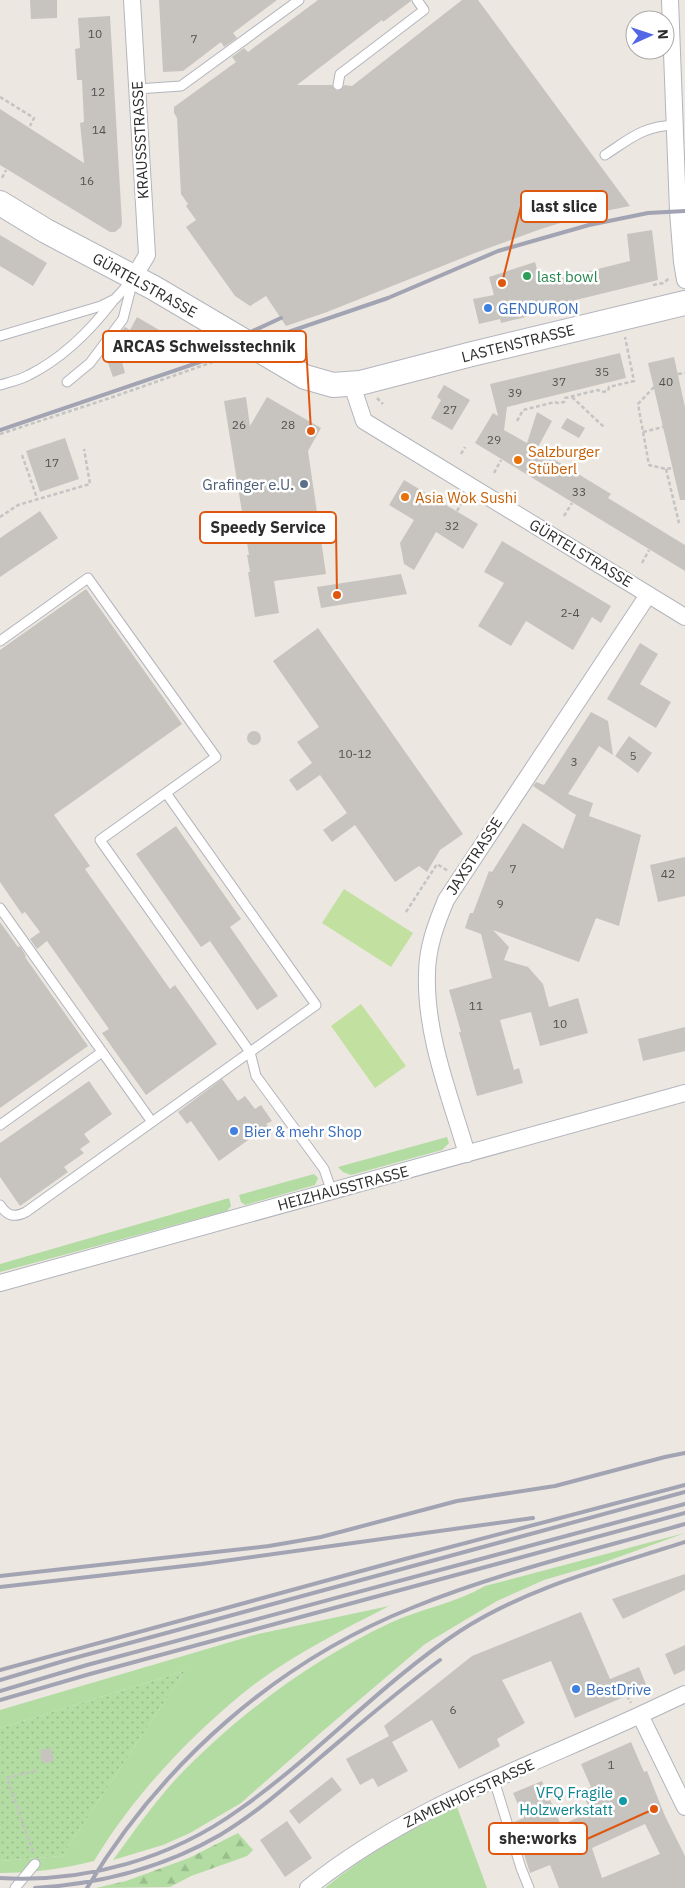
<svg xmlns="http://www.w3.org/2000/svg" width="685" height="1888" viewBox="0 0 685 1888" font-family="'IBM Plex Sans',sans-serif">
	<defs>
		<pattern id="forest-firs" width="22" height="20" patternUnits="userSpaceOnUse" patternTransform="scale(1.25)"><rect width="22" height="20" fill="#b3dca3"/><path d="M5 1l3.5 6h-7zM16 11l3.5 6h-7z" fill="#9abd8c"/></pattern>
		<pattern id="garden-dots" width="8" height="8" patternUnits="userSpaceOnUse" patternTransform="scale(1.25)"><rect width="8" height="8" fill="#b3dca3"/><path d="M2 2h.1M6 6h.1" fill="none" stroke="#9abd8c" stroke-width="1.8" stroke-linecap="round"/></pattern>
	</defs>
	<rect width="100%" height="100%" fill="#ece7e0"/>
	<path fill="#b3dca3" d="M 447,1137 L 449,1143 L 442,1150 L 351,1175 L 343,1172 L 338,1167 Z
		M 314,1174 L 318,1178 L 315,1185 L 245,1205 L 241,1202 L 239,1195 Z
		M 229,1198 L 231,1206 L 227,1211 L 0,1272 L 0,1264 Z
		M 685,1533 L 602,1563 L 544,1580 L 497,1601 L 425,1644 L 317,1736 L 241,1803 L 190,1833 L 163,1845 L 113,1860 C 133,1833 153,1804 176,1779 C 237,1715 310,1661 390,1623 C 420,1609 456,1603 485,1586 Z
		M 389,1606 C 339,1632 286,1658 242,1694 C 185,1741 132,1798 94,1861 C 63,1869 32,1873 0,1873 L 0,1861 L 62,1856 L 185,1671 L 0,1728 L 0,1710 L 258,1634 Z
		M 457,1807 L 487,1888 L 325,1888 C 364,1855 410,1830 457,1807 Z"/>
	<path fill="url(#forest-firs)" d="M 238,1833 L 253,1850 L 247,1856 L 191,1876 L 170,1887 L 96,1888 L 126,1881 L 189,1858 Z"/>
	<path fill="url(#garden-dots)" d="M 185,1671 L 62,1856 L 0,1861 L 0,1728 Z"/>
	<path fill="#c2e1a0" d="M 344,889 L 413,933 L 391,967 L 322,923 Z
		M 361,1004 L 406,1066 L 375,1088 L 331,1026 Z"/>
	<path fill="#c7c4bf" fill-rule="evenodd" d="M 30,0 L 57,0 L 57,18 L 31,19 Z
		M 159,0 L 277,0 L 233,33 L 237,38 L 224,47 L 221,42 L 183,71 L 163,72 Z
		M 318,0 L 411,0 L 411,1 L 383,22 L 382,20 L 297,85 L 332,85 L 334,89 L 337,91 L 342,89 L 344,85 L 352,86 L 462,0 L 478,0 L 630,206 L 590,214 L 541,229 L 475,253 L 327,312 L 286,326 L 266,296 L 250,306 L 235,296 L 186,227 L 196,220 L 186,206 L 188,204 L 181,194 L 177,118 L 174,113 L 174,107 L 236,62 L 232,57 L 244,48 L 248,52 Z
		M 110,16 L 122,223 L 121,227 L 115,232 L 110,232 L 0,165 L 0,109 L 84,163 L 80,123 L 84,122 L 82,80 L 77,80 L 75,49 L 80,48 L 78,18 Z
		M 652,230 L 658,280 L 547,307 L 547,312 L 501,323 L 500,319 L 479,324 L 473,299 L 494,295 L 489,277 L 535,262 L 541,283 L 630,261 L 627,234 Z
		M 0,235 L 47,263 L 33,286 L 0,266 Z
		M 137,317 L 166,334 L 157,349 L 141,352 L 116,338 L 125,327 L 130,330 Z
		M 116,339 L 125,373 L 113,377 L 108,363 L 103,360 Z
		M 620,353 L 626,378 L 507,407 L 504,430 L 527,443 L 537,412 L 552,421 L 537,449 L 611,494 L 608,498 L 685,545 L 685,571 L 475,443 L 493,413 L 498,416 L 490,384 Z
		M 674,357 L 685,407 L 685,500 L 680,500 L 648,363 Z
		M 444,385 L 470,400 L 452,430 L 431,418 L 441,400 L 437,397 Z
		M 246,397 L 250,426 L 267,397 L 321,428 L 308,451 L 326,574 L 274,581 L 279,613 L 255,617 L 248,572 L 250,572 L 247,555 L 249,555 L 224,401 Z
		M 567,418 L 585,428 L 579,438 L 561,428 Z
		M 65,438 L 79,479 L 40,492 L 26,451 Z
		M 404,480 L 478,524 L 463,549 L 436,532 L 414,570 L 404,564 L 400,543 L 414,520 L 389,505 Z
		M 40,511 L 58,538 L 0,577 L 0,538 Z
		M 502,541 L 611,606 L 601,623 L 592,617 L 573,650 L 526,621 L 511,646 L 478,626 L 504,583 L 484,572 Z
		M 401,574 L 407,594 L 321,608 L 317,587 Z
		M 86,589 L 182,724 L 54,815 L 90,866 L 85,869 L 170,989 L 175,985 L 217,1044 L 146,1095 L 102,1033 L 109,1029 L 47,941 L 37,949 L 30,939 L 40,932 L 25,912 L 22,914 L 0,882 L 0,650 Z
		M 318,628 L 463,834 L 440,850 L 427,872 L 419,866 L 395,882 L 355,825 L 332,842 L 323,830 L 347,813 L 320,775 L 297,791 L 289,780 L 312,763 L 297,742 L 319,727 L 273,661 Z
		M 640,643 L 658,654 L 640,684 L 671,702 L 656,728 L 607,699 Z
		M 591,712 L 608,721 L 613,755 L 599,746 L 568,794 L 593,803 L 589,816 L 641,835 L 619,926 L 596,918 L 579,962 L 493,930 L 509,947 L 504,960 L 528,967 L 543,984 L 549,1007 L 578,998 L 588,1033 L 540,1046 L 531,1012 L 500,1020 L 514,1070 L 519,1068 L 523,1083 L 477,1096 L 459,1032 L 461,1032 L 449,990 L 492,978 L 481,934 L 465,928 L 470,913 L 473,913 L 489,871 L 492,872 L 523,823 L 563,849 L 576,815 L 533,786 L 536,782 L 544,785 Z
		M247 738a7 7 0 1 1 14 0a7 7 0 1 1-14 0Z
		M 629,736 L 652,753 L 638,773 L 615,756 Z
		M 176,826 L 241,919 L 230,927 L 278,996 L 257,1010 L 210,941 L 201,947 L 136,854 Z
		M 685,857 L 685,896 L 658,902 L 650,865 Z
		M 0,922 L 18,947 L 20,946 L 26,956 L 25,957 L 88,1046 L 0,1108 Z
		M 685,1027 L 685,1051 L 643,1061 L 638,1039 Z
		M 222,1079 L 238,1101 L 245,1096 L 255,1109 L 261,1105 L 272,1121 L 266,1124 L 268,1126 L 219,1161 L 191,1121 L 187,1124 L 178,1112 Z
		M 89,1081 L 112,1114 L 84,1134 L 90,1142 L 80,1149 L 84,1153 L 64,1167 L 68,1172 L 20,1206 L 0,1177 L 0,1143 Z
		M 685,1574 L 685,1590 L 623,1619 L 612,1599 Z
		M 581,1612 L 610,1679 L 639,1667 L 647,1687 L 575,1718 L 551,1661 L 502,1680 L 525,1723 L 497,1739 L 500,1746 L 459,1769 L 432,1720 L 392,1742 L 408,1771 L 378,1787 L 373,1778 L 360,1785 L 346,1759 L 389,1736 L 384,1726 L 472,1656 Z
		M 685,1645 L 685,1670 L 674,1675 L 665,1654 Z
		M 631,1742 L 644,1772 L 647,1771 L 665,1816 L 685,1856 L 685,1888 L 559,1888 L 550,1865 L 530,1873 L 514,1822 L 524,1818 L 513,1793 L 542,1781 L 561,1825 L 591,1812 L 581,1790 L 591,1787 L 581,1764 ZM 645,1824 L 660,1854 L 602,1878 L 592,1848 Z
		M 51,1748 L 54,1761 L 42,1763 L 40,1750 Z
		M 332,1777 L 342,1790 L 299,1824 L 289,1811 Z
		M 287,1821 L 312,1858 L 285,1877 L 260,1840 Z"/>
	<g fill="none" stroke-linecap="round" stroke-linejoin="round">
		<defs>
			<path id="service" d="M 338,85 L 340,74 L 424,10 L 417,0
				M 137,89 L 181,86 L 299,0
				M 605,155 C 631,138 643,126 676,125
				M 0,336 L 101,306 L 115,299 L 134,278
				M 67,382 L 90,363 L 123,319 L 133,280
				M 0,385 C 10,382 20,380 29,375 C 63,358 90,331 113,301
				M 0,641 L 88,578 L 216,757 L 100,840 L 250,1052 L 256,1076 L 324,1169 L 332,1192
				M 0,908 L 152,1122
				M 0,1125 L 102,1052
				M 0,1205 C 7,1216 14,1218 26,1212 L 316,1005 L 166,793
				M 494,1780 L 521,1868 L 529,1888
				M 15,1888 L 35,1864"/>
			<path id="minor" d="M 132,0 L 147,255 L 134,277
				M 670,0 L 678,211 L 682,262 L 685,280
				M 352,385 L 364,421 L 685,617
				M 467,1154 C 450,1096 425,1035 427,974 C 427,948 436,924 446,900 L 648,595
				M 0,1283 L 685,1093
				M 685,1694 L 640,1715 L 685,1807
				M 308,1888 C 406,1809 527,1767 640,1715"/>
			<path id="secondary" d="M 0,203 L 46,231 L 154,288 L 305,377 L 333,385 L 360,383 L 472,354 L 685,303"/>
		</defs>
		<use href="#service" stroke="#b3b5be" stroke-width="11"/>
		<use href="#minor" stroke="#b3b5be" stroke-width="18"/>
		<use href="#secondary" stroke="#b3b5be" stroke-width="26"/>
		<path stroke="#c4c4c4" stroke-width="2.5" stroke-dasharray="4 2.5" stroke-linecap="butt" d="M 0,97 L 34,118 L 30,126
			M 2,178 L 6,170
			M 653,285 L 663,283 L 670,278
			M 678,374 L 685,373
			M 654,387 L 638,404 L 649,465 L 666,469 L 673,468
			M 572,397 L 605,428
			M 377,398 L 383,404
			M 517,421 L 523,410 L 555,402 L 557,403 L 564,402 L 565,398 L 598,390 L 602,392 L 608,391 L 609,387 L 634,381 L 625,337
			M 643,432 L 663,427
			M 0,434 L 107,399 L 230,356
			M 461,454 L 465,447
			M 22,455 L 37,498
			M 666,469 L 679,523
			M 494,473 L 501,460
			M 457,511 L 464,499
			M 564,516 L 572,503
			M 0,517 L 18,505 L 90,484 L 84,449
			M 642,563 L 649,550
			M 406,912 L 437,864 L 448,871
			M 627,1696 L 631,1703
			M 33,1852 L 7,1778 L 38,1770"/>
		<use href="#service" stroke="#fff" stroke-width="9"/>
		<use href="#minor" stroke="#fff" stroke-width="16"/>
		<use href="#secondary" stroke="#fff" stroke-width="24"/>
		<path stroke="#a3a4b3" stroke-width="4" d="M 201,355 L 281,318
			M 0,430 L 388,298 L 498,251 L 589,225 L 648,213 L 685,211
			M 0,1576 L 269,1546 L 321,1537 L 457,1501 L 555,1486 L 665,1457 L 685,1453
			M 0,1587 L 202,1564 L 533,1518
			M 0,1670 L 405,1559 L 685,1485
			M 0,1680 L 67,1660 L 685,1492
			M 0,1691 L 87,1665 L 685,1504
			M 0,1700 L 90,1674 L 685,1513
			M 0,1878 C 85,1883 171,1859 240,1809 C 317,1755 381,1683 460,1631 C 528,1587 608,1567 685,1542
			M 35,1888 C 99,1884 163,1868 220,1835 C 257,1813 289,1784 322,1756 C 361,1723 399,1690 440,1660
			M 87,1888 C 162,1763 277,1661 414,1607 C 501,1572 594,1550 685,1524"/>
	</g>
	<circle fill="#2e9e5b" stroke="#fff" stroke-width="2" cx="527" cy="276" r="5"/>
	<g fill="#3f7fe0" stroke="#fff" stroke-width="2">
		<circle cx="488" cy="308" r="5"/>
		<circle cx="234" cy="1131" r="5"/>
		<circle cx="576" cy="1689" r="5"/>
	</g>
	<g fill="#e8710a" stroke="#fff" stroke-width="2">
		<circle cx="518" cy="460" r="5"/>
		<circle cx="405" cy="497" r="5"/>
	</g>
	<circle fill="#5c6f8a" stroke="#fff" stroke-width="2" cx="304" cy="484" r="5"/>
	<circle fill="#0f9aa8" stroke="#fff" stroke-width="2" cx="623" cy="1801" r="5"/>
	<g text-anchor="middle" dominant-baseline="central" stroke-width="5" stroke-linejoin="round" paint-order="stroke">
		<g font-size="12" fill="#535251">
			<text x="95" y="33">10</text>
			<text x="194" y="38">7</text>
			<text x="98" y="91">12</text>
			<text x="99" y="129">14</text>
			<text x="87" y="180">16</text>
			<text x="602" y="371">35</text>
			<text x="559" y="381">37</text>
			<text x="666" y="381">40</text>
			<text x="515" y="392">39</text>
			<text x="450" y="409">27</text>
			<text x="239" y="424">26</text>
			<text x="288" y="424">28</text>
			<text x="494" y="439">29</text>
			<text x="52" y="462">17</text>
			<text x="579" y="491">33</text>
			<text x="452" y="525">32</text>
			<text x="570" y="612">2-4</text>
			<text x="355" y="753">10-12</text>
			<text x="633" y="755">5</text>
			<text x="574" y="761">3</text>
			<text x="513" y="868">7</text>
			<text x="668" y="873">42</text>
			<text x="500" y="903">9</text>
			<text x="476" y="1005">11</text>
			<text x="560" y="1023">10</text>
			<text x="453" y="1709">6</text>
			<text x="611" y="1764">1</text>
		</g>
		<g font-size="15" fill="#2c2c2c" stroke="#fff">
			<text transform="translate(140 140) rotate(-93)">KRAUSSSTRASSE</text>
			<text transform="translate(145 285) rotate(29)">GÜRTELSTRASSE</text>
			<text transform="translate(518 343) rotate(-14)">LASTENSTRASSE</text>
			<text transform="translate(581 553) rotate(31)">GÜRTELSTRASSE</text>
			<text transform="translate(474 856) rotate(-57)">JAXSTRASSE</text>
			<text transform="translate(343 1188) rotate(-15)">HEIZHAUSSTRASSE</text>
			<text transform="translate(469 1793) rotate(-25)">ZAMENHOFSTRASSE</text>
		</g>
		<g font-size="15" fill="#27864d" stroke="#fff" text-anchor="start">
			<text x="537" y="276">last bowl</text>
		</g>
		<g font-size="15" fill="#366cbe" stroke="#fff" text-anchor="start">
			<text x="498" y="308">GENDURON</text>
			<text x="244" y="1131">Bier &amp; mehr Shop</text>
			<text x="586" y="1689">BestDrive</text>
		</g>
		<g font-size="15" fill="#c56008" stroke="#fff" text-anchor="start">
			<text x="528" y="451">Salzburger<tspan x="528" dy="17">Stüberl</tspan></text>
			<text x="415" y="497">Asia Wok Sushi</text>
		</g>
		<g font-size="15" fill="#4e5e75" stroke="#fff" text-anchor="end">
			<text x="294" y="484">Grafinger e.U.</text>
		</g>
		<g font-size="15" fill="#0d838f" stroke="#fff" text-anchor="end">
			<text x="613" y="1792">VFQ Fragile<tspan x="613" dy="17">Holzwerkstatt</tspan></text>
		</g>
	</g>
	<path fill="none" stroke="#df570e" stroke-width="2" d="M502 283L521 206M311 431L306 346M337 595L336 527M654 1809L587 1839"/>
	<g fill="#df570e" stroke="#fff" stroke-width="2">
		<circle cx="502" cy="283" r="5"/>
		<circle cx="311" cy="431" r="5"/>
		<circle cx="337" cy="595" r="5"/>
		<circle cx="654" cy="1809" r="5"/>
	</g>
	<g fill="#fff" stroke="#df570e" stroke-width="2">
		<rect x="521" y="191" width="86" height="31" rx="5"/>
		<rect x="103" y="331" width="203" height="31" rx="5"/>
		<rect x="200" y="512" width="136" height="31" rx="5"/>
		<rect x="489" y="1823" width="98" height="31" rx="5"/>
	</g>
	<g font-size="16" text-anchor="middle" font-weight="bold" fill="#2c2c2c">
		<text x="564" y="212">last slice</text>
		<text x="204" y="352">ARCAS Schweisstechnik</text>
		<text x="268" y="533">Speedy Service</text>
		<text x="538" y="1844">she:works</text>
	</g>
	<g transform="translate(650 35) rotate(87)"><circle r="24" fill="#ffffff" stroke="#ababab"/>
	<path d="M0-4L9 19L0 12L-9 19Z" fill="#5366e5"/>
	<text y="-8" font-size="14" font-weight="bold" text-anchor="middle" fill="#2c2c2c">N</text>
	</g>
</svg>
